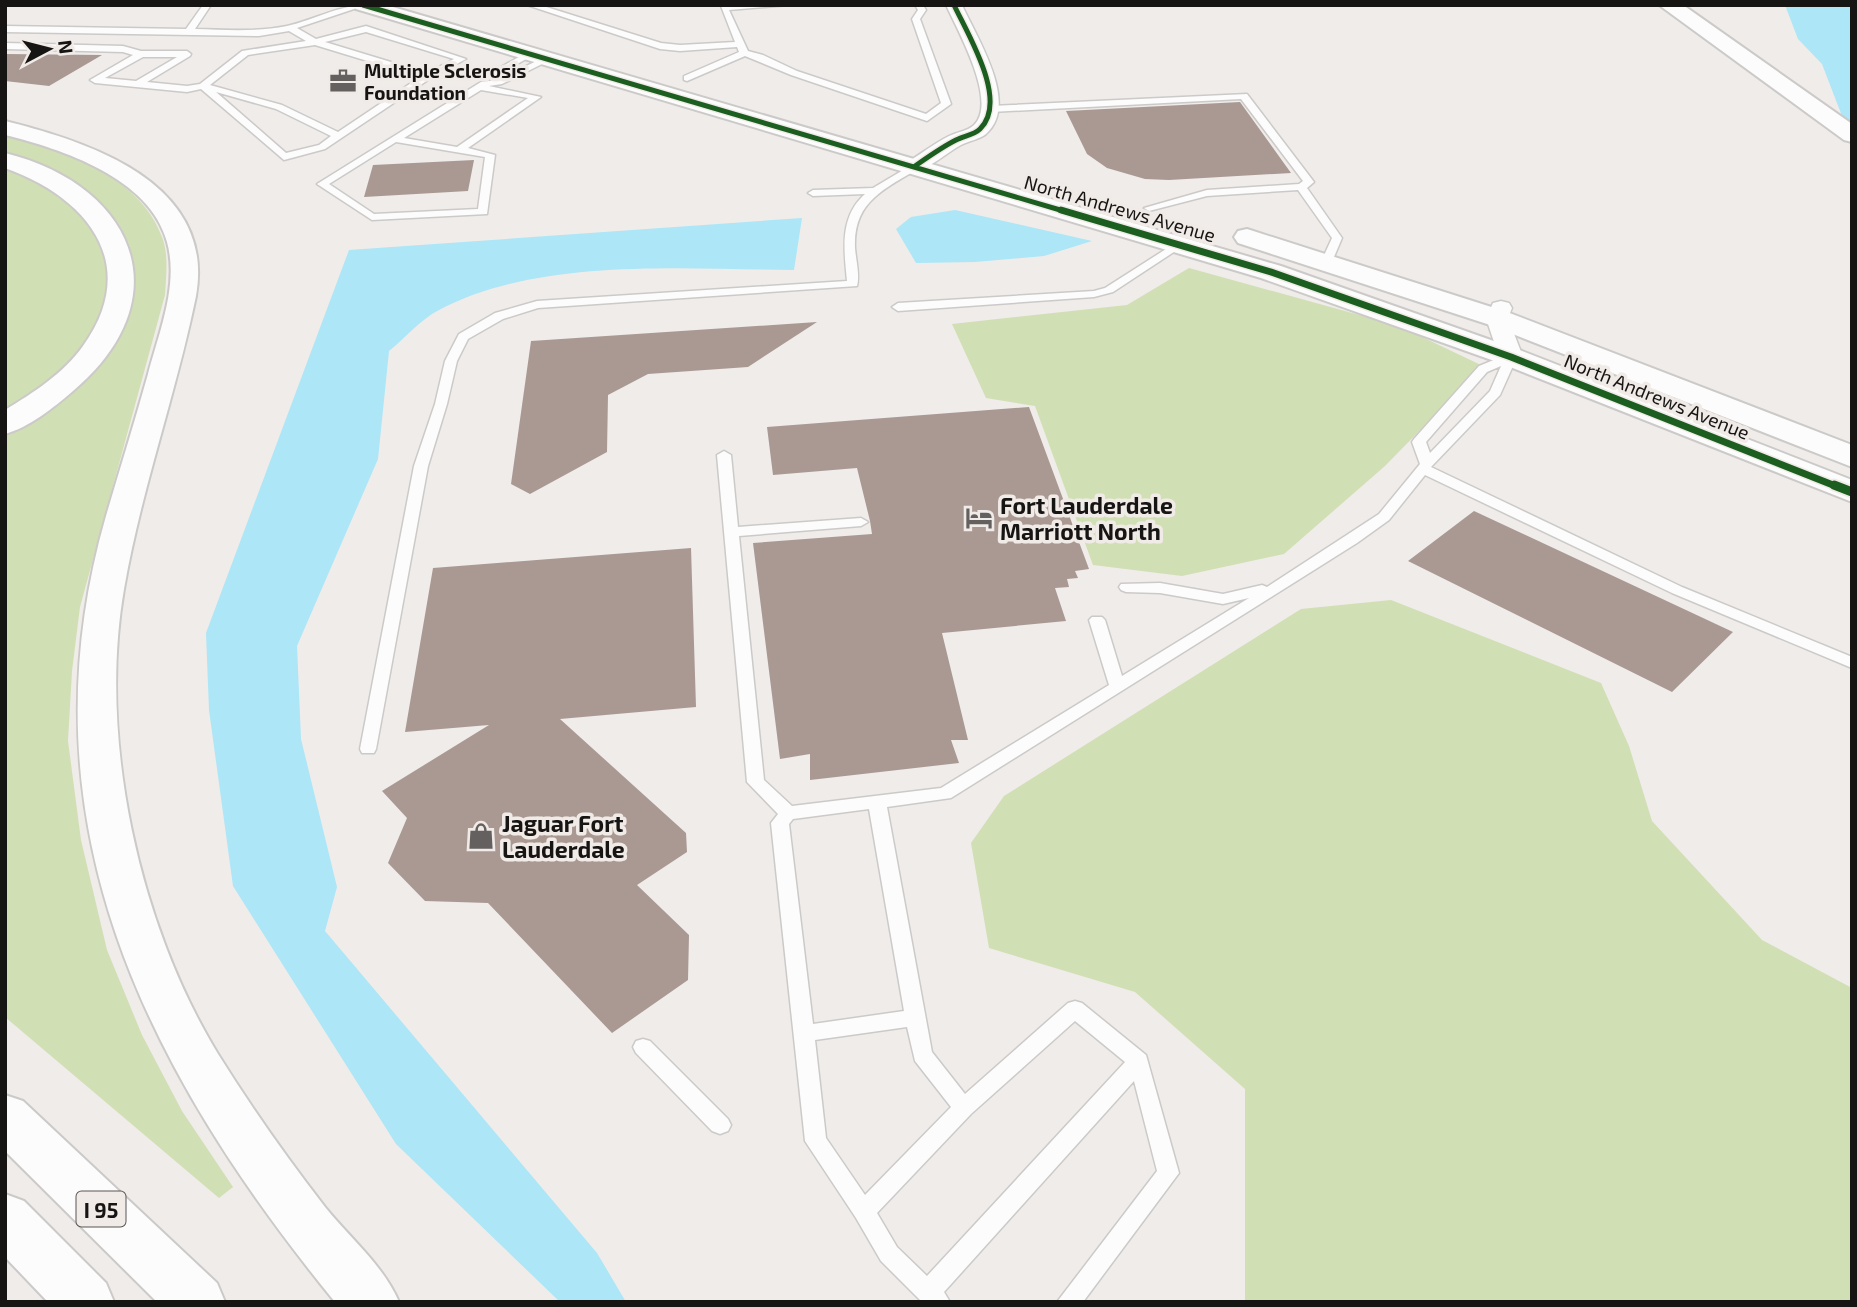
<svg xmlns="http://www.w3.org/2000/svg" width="1857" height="1307" viewBox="0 0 1857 1307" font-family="'Exo 2',sans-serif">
	<rect width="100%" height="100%" fill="#efecea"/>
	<path fill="#d1dfb4" d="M 5,136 C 62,151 140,175 162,237 C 169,254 166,277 165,295 L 80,607 L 72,671 L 68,741 L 81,840 L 107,950 L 142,1035 L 182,1111 L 233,1187 L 219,1198 L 5,1017 L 5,433 L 57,402 L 131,295 L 134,269 L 129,244 L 119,224 L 104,205 L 60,173 L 5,154 Z
		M 5,166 C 60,191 112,220 106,288 C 104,315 91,340 73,360 C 54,382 29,397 5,413 Z
		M 1189,268 L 1399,326 L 1483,366 L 1385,466 L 1284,554 L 1182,576 L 1093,565 L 1035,406 L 986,398 L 952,324 L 1127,305 Z
		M 1391,600 L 1601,683 L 1629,746 L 1652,821 L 1762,940 L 1852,988 L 1852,1302 L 1245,1302 L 1245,1089 L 1135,992 L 989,948 L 971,843 L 1004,796 L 1301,609 Z"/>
	<path fill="#ace6f7" d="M 1785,5 L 1852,5 L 1852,142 L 1822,64 L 1798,39 Z
		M 955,210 L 1092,241 L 1044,256 L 975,262 L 916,263 L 896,229 L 911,217 Z
		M 802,218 L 794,270 C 684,269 538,257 439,310 C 421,319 405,338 389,351 L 378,459 L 297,646 L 301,739 L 337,887 L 325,931 L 597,1253 L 626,1302 L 560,1302 L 396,1144 L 233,886 L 209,710 L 206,633 L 349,250 Z"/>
	<path fill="#a99992" d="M 5,54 L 102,55 L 49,86 L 5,81 Z
		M 1240,102 L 1291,173 L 1169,180 L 1145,179 L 1107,168 L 1087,154 L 1066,111 Z
		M 474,160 L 468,191 L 364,197 L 373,165 Z
		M 817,322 L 748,367 L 648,374 L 608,395 L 607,452 L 530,494 L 511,484 L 531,341 Z
		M 1029,407 L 1089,569 L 1075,571 L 1078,578 L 1067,579 L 1069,587 L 1055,588 L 1066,621 L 942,633 L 968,740 L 951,740 L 959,763 L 810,780 L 810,754 L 780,759 L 753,543 L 872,534 L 870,521 L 857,468 L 773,475 L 767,427 Z
		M 1474,511 L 1733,632 L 1672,692 L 1408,561 Z
		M 691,548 L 696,707 L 560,719 L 686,833 L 687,852 L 637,885 L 689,935 L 688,980 L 612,1033 L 488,903 L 425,901 L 388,863 L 407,818 L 382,791 L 489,725 L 405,732 L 433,568 Z"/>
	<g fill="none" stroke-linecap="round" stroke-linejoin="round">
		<defs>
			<path id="service" d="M 203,5 L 211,5 L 195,29 C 226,30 257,32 287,26 C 314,20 339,5 366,5 L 297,28 L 316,39 L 366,26 L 466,59 L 431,78 L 325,149 L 284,160 L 201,89 L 187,92 L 95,83 L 90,80 L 133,55 L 123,52 L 5,49 L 5,43 L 123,46 L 141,51 L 187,51 L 191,54 L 190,56 L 147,82 L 187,86 L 200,84 L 242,51 L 306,41 L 289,31 L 259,36 L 5,32 L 5,26 L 186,29 ZM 366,32 L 454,59 L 427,73 L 325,42 ZM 315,45 L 420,77 L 338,132 L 282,105 L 210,85 L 248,55 ZM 143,57 L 177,57 L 136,81 L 105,78 ZM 216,92 L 276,109 L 331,136 L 319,145 L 286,153 Z
				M 527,5 L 540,5 L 661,43 L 680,45 L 735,42 L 721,6 L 789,5 L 729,10 L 748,51 L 763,55 L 797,71 L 926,114 L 941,103 L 912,19 L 918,10 L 915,5 L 923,5 L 926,10 L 920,19 L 951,104 L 927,121 L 791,75 L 745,56 L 687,81 L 684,80 L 684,76 L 739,52 L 737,47 L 680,51 L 660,49 Z
				M 528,52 L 535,54 L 491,79 L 483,77 Z
				M 547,56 L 554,58 L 502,84 L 489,86 L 541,97 L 468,148 L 495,155 L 487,214 L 372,220 L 317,184 L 481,82 L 497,80 ZM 481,90 L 528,98 L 457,147 L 404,138 ZM 396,142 L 485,157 L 478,209 L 374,214 L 329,184 Z
				M 1247,94 L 1314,182 L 1307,188 L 1342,238 L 1331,264 L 1321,262 L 1332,238 L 1298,190 L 1207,196 L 1149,211 L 1144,208 L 1207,190 L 1299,184 L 1303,181 L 1241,99 L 991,112 L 986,109 L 991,106 Z
				M 915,163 L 920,166 L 919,168 C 883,190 853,202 855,248 C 856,261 860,275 857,286 L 538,308 L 503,319 L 468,339 L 457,361 L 447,404 L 428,466 L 376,749 L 374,753 L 362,753 L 360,749 L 414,466 L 435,404 L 445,361 L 459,334 L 495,313 L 537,301 L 847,281 C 844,250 839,217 865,194 L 813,196 L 808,193 L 813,190 L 873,188 Z
				M 1177,242 L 1186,244 L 1113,292 L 1094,297 L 898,311 L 892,307 L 898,303 L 1094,291 L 1105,288 Z
				M 1511,353 L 1517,357 L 1500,395 L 1431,467 L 1682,587 L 1852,657 L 1852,668 L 1672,593 L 1425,475 L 1389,520 L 1357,543 L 951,798 L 887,807 L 932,1052 L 965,1094 L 1068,1003 L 1075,1001 L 1082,1003 L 1146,1055 L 1179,1173 L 1083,1302 L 1057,1302 L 1157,1171 L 1134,1081 L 944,1292 L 950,1302 L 922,1302 L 881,1261 L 856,1218 L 805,1141 L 771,823 L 778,814 L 747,782 L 717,455 L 724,451 L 731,455 L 738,527 L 861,518 L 868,522 L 861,526 L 739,536 L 764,780 L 792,806 L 941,788 L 1109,685 L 1089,620 L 1092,617 L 1102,617 L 1105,620 L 1122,676 L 1249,598 L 1223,604 L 1160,593 L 1126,592 L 1121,590 L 1119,587 L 1121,584 L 1160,583 L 1223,594 L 1262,585 L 1267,587 L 1379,514 L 1420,464 L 1412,442 L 1414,439 L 1479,366 ZM 1501,366 L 1490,391 L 1430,453 L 1426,442 L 1487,372 ZM 869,809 L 904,1011 L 813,1024 L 789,824 L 793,819 ZM 1075,1021 L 1125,1062 L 927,1276 L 897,1247 L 877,1213 L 971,1114 ZM 907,1027 L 915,1061 L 951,1107 L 865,1195 L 826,1138 L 815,1040 Z
				M 643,1039 L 650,1041 L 728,1119 L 731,1125 L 728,1131 L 720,1134 L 712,1131 L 636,1053 L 633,1047 L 636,1041 Z"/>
			<path id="minor" d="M 946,5 L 962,5 C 977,38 1020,104 986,134 C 980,139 969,141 961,145 C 946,153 932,167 915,172 L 908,170 L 905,166 L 908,162 C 922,153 935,143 949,136 C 957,132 968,131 974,125 C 998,102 958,31 946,5 Z
				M 1501,301 L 1509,303 L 1512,308 L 1508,318 L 1523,357 L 1519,362 L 1503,362 L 1499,357 L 1486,318 L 1493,303 Z"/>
			<path id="secondary" d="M 353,5 L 386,5 L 1281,266 L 1522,351 L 1852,480 L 1852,502 L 1500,363 L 1261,278 L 356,9 Z
				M 1659,5 L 1683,5 L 1852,124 L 1852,142 L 1844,140 Z
				M 1247,229 L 1507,312 L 1852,445 L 1852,467 L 1487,324 L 1238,243 L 1234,237 L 1238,231 Z"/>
			<path id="motorway" d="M 5,121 C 90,142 216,183 196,296 C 176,394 141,490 124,589 C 98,739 139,925 218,1054 C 251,1107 287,1158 325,1207 C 350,1238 383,1265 399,1302 L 335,1302 C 146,1070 18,820 106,516 C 120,468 135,421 148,374 C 159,332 179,285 167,242 C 150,178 62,149 5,135 Z
				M 5,153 C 134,185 183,298 73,391 C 53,408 30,427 5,434 L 5,410 C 33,393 64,373 83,346 C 142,264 87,197 5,168 Z
				M 5,1095 L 23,1101 L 217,1283 L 225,1302 L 157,1302 L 5,1151 Z
				M 5,1194 L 24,1201 L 106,1283 L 114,1302 L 48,1302 L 5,1257 Z"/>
		</defs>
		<use href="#service" stroke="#cccac8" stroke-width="3"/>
		<use href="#minor" stroke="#cccac8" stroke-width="3"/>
		<use href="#secondary" stroke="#cccac8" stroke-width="4"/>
		<use href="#motorway" stroke="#cccac8" stroke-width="4"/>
		<use href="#service" fill="#fdfcfc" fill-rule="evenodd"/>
		<use href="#minor" fill="#fdfcfc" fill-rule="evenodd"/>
		<use href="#secondary" fill="#fdfcfc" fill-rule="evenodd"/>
		<use href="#motorway" fill="#fdfcfc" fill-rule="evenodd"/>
		<defs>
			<path id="cycleway-far2" d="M 363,5 L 1067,212
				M 915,166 C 928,157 942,147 956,140 C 964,136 974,135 980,129 C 1009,101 968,35 954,5"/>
			<path id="cycleway-far1" d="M 1061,210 L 1271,272 L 1511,357 L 1838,487"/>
			<path id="cycleway" d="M 1834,485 L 1852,492"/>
		</defs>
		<use href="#cycleway-far2" stroke="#f1ebe8" stroke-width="8"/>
		<use href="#cycleway-far1" stroke="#f1ebe8" stroke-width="10"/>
		<use href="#cycleway" stroke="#f1ebe8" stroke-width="13"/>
		<use href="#cycleway-far2" stroke="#1b5e20" stroke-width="5"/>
		<use href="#cycleway-far1" stroke="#1b5e20" stroke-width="7"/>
		<use href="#cycleway" stroke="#1b5e20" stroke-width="9"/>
	</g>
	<defs>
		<symbol id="office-bare" viewBox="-9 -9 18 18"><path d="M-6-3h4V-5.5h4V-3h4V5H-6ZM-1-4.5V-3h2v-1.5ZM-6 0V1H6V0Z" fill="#63605f" stroke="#f1ebe8" stroke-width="2.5" paint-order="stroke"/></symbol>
		<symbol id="hotel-bare" viewBox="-9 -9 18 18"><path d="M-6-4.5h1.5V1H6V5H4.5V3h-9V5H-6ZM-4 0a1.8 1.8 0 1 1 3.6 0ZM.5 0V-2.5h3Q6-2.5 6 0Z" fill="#63605f" stroke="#f1ebe8" stroke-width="2.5" paint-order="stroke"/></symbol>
		<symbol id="shop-bare" viewBox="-9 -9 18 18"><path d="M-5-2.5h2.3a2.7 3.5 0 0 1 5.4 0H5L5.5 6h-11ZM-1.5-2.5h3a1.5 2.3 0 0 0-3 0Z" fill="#63605f" stroke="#f1ebe8" stroke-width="2.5" paint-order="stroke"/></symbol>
	</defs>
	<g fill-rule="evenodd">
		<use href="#office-bare" x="324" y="62" width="38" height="38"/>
		<use href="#hotel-bare" x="960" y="499" width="38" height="38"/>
		<use href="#shop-bare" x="462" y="817" width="38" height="38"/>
	</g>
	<g text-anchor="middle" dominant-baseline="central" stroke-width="7" stroke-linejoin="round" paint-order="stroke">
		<g font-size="19" font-weight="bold" fill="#171514" stroke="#f1ebe8" text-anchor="start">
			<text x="364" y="70">Multiple Sclerosis<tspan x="364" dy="22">Foundation</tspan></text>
		</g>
		<g font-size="19" fill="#171514" stroke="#f1ebe8">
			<text transform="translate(1120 208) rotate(16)">North Andrews Avenue</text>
			<text transform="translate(1657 396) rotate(22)">North Andrews Avenue</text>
		</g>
		<rect fill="#f1ebe8" stroke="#585554" stroke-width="2" x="76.5" y="1191.5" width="49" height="35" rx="5"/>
		<g font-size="21" font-weight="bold" fill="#171514">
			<text x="101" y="1209">I 95</text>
		</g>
		<g font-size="23" font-weight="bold" fill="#171514" stroke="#f1ebe8" text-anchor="start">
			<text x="1000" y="505">Fort Lauderdale<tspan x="1000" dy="26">Marriott North</tspan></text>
			<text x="502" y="823">Jaguar Fort<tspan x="502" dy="26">Lauderdale</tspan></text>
		</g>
	</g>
	<rect width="1857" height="1307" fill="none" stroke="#171514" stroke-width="14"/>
	<g transform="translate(49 49) rotate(83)" stroke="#f1ebe8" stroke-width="5" paint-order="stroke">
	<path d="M0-5L12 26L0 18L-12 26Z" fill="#171514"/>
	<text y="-10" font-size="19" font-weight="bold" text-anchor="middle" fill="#171514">N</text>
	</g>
</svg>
